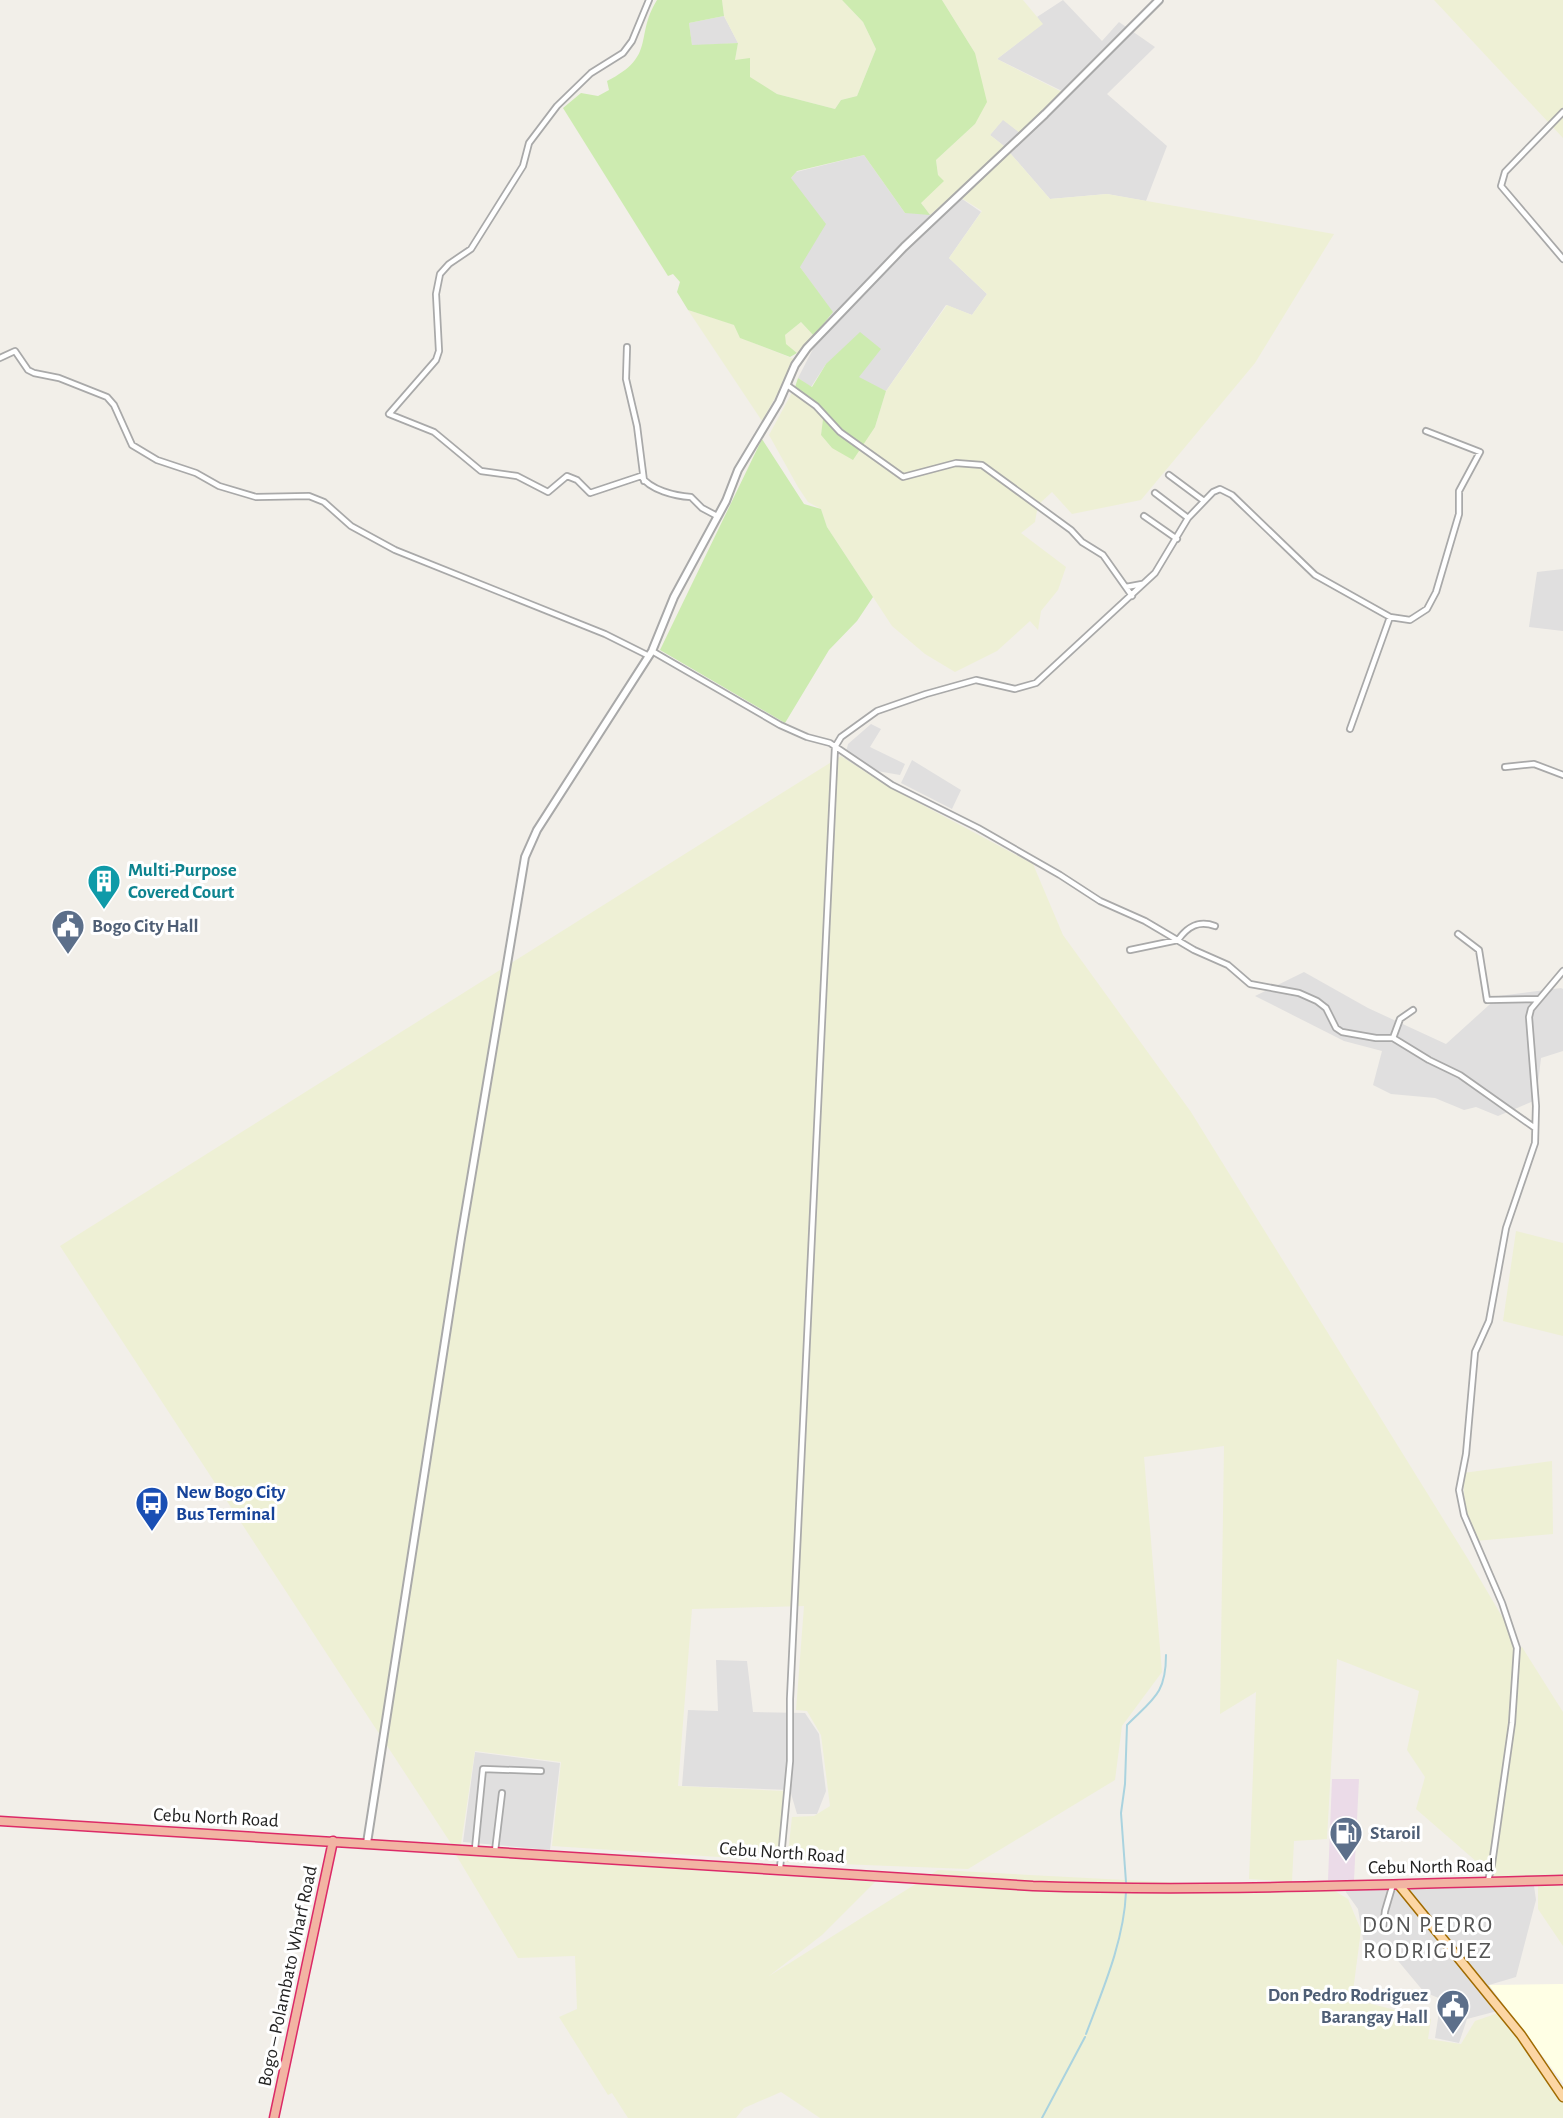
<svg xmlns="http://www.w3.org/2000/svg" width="1563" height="2118" viewBox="0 0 1563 2118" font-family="'Alegreya Sans',sans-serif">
	<rect width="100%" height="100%" fill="#f2efe9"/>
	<path fill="#e0dfdf" d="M 1063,0 L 1102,41 L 1119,22 L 1155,47 L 1107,94 L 1167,146 L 1146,201 L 1107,194 L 1050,199 L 1004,146 L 990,135 L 1003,119 L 1020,133 L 1062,91 L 997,59 L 1042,24 L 1037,17 Z
		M 724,16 L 738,43 L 692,46 L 689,23 Z
		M 864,155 L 905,213 L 955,194 L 981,212 L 949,258 L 987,294 L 972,315 L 946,305 L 886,391 L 826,364 L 811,387 L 798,378 L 832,312 L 800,267 L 791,178 L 796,172 Z
		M 1563,569 L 1563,631 L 1529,627 L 1537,572 Z
		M 871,724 L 881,729 L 870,747 L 905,764 L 900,775 L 843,765 L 848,744 Z
		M 912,760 L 961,790 L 952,809 L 901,783 Z
		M 1304,972 L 1368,1008 L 1446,1044 L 1499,996 L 1561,988 L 1563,989 L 1563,1051 L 1541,1058 L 1536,1100 L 1498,1116 L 1476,1107 L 1464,1110 L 1435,1098 L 1391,1094 L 1373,1085 L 1382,1051 L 1344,1041 L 1255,996 Z
		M 716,1660 L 747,1661 L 753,1712 L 805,1713 L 819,1734 L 826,1791 L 817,1814 L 797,1814 L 790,1790 L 682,1786 L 688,1710 L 718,1711 Z
		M 475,1752 L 560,1763 L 550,1850 L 463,1842 Z
		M 1533,1879 L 1536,1900 L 1516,1977 L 1489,1985 L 1505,2009 L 1467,2019 L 1459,2043 L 1435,2038 L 1441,1999 L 1424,1992 L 1389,1950 L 1365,1951 L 1358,1909 L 1343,1888 Z"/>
	<path fill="#ebdbe8" d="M 1332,1779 L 1359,1779 L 1354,1880 L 1328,1880 Z"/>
	<path fill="#ffffe5" d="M 1563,1984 L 1563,2083 L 1489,1985 Z"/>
	<path fill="#eef0d5" d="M 722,0 L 842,0 L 863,22 L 876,49 L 857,96 L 841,100 L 835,109 L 777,94 L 749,77 L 735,60 L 738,43 L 724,16 Z
		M 942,0 L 1023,0 L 1043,24 L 997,59 L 1062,92 L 1020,133 L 1003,120 L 990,135 L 1004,146 L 1050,199 L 1107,194 L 1334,234 L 1255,363 L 1141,500 L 1072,514 L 1052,492 L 1038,505 L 1035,522 L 1021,533 L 1066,567 L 1058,590 L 1041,611 L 1038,630 L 1030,621 L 997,651 L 955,672 L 925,654 L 892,626 L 827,527 L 821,509 L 808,502 L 798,487 L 769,435 L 795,387 L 824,411 L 821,435 L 832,448 L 875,427 L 886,391 L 947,305 L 972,315 L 987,294 L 949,258 L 982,211 L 955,194 L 930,215 L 921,203 L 938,175 L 936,160 L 975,124 L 975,53 Z
		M 1434,0 L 1563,0 L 1563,138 Z
		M 688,310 L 735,325 L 741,338 L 794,359 L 787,377 L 762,421 Z
		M 801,322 L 814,336 L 800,355 L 785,344 L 785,335 Z
		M 841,756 L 887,786 L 1033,864 L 1063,935 L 1191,1112 L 1468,1559 L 1513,1635 L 1515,1657 L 1509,1722 L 1489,1864 L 1485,1869 L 1416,1809 L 1425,1777 L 1407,1750 L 1419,1691 L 1337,1659 L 1327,1839 L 1294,1841 L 1292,1882 L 1249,1879 L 1256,1692 L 1220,1714 L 1224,1446 L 1144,1457 L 1162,1672 L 1122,1726 L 1115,1780 L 968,1869 L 787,1862 L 792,1817 L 814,1816 L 830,1806 L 821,1735 L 807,1711 L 796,1710 L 804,1606 L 692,1609 L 678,1786 L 785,1791 L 780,1861 L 552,1846 L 561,1762 L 475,1751 L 461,1844 L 452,1845 L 60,1246 Z
		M 1516,1231 L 1563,1243 L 1563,1336 L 1503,1321 Z
		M 1552,1461 L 1553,1534 L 1475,1541 L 1465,1516 L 1463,1473 Z
		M 1522,1647 L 1563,1712 L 1563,1876 L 1493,1878 L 1519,1649 Z
		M 456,1855 L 875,1882 L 822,1935 L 769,1976 L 938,1870 L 1335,1891 L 1348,1899 L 1361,1930 L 1352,1999 L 1431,2019 L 1428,2039 L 1461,2044 L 1475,2021 L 1501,2012 L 1563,2102 L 1563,2118 L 820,2118 L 781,2092 L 744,2108 L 736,2118 L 628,2118 L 612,2093 L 608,2095 L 559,2017 L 577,2009 L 575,1956 L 518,1958 Z
		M 1538,1882 L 1563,1882 L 1563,1946 L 1538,1909 Z"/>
	<path fill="#cdebb0" d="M 657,0 L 722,0 L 724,16 L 689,23 L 692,45 L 738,43 L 735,60 L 750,58 L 750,77 L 777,94 L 835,109 L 841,100 L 857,96 L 876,49 L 863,22 L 842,0 L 942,0 L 975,53 L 987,102 L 975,124 L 936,160 L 938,175 L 944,181 L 921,203 L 930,215 L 905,213 L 864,155 L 797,171 L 791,178 L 826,224 L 800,267 L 833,312 L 814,336 L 801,322 L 785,335 L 786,344 L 797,353 L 790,357 L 740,338 L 734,325 L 688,310 L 677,292 L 680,282 L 673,274 L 668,276 L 563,108 L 581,93 L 598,96 L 609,90 L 607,81 C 657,56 634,37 657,0 Z
		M 860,332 L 881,349 L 859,377 L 886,391 L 875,427 L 853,460 L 832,448 L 821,435 L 824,411 L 795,387 L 798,378 L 812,387 L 826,364 Z
		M 762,439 L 804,504 L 821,509 L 827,527 L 873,597 L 857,621 L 829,650 L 785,723 L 660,650 Z"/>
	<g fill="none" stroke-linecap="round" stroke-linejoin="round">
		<path stroke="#aad3df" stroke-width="2" d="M 1126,1882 L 1121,1813 L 1125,1784 L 1127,1725 C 1153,1699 1166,1694 1166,1655
			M 1086,2034 C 1103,1989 1124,1941 1126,1892
			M 1042,2118 L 1085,2037"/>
		<defs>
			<path id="minor" d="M 649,0 L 632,41 L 623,53 L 591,73 L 557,106 L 529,143 L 523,166 L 471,249 L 449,264 L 440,274 L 436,294 L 439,351 L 436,360 L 389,414 L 434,432 L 481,471 L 517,476 L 548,492 L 567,476 L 577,480 L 590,493 L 641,476 C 650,490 675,496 691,497 L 702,508 L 717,516
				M 1563,112 L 1505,172 L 1501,186 L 1563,259
				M 627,347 L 626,379 L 637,426 L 644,481
				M 0,358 L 15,351 L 28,370 L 34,373 L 59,378 L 107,397 L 114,405 L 132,445 L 157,460 L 196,473 L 219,486 L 256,497 L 309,496 L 324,502 L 351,526 L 395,550 L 605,634 L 649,656
				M 787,385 L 816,406 L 840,432 L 903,477 L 956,463 L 982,465 L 1071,530 L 1082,542 L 1103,555 L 1132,596
				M 1169,475 L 1204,501
				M 1155,493 L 1188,518
				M 1144,516 L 1177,539
				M 1126,587 L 1142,584
				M 652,651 L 780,725 L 807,737 L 830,743 L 892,785 L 978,828 L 1060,875 L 1100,901 L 1145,921 L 1194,950 L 1228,965 L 1250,984 L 1299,993 L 1317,1001 L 1326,1008 L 1336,1028 L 1342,1032 L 1376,1038 L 1393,1038 L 1429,1060 L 1460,1075 L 1535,1128
				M 1350,729 L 1390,617
				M 1505,767 L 1534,764 L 1563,775
				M 1458,934 L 1479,950 L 1487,1000 L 1539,999
				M 1130,950 L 1178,940 C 1188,926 1199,920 1215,926
				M 1393,1038 L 1400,1019 L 1413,1010
				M 475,1849 L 483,1769 L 541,1771
				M 495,1851 L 502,1793
				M 780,1868 L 790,1761 L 790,1699 L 835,747 L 841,737 L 877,711 L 926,694 L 976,680 L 1015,689 L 1036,683 L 1155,573 L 1188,518 L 1213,492 L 1220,489 L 1232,495 L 1315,575 L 1390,617 L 1410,620 L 1427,609 L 1436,592 L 1459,514 L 1459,491 L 1480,452 L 1426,431
				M 1488,1881 L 1492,1864 L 1512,1723 L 1517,1648 L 1502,1603 L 1464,1515 L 1459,1490 L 1466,1454 L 1475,1352 L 1489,1321 L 1506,1228 L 1535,1143 L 1536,1106 L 1529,1017 L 1531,1009 L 1563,971
				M 1383,1929 L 1385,1911 L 1393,1884"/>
			<path id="tertiary" d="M 367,1843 L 461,1238 L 525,857 L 537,830 L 652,651 L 674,597 L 726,501 L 738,470 L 779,402 L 795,365 L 807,348 L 904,247 L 1045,114 L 1159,0"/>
			<path id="primary" d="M 1399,1885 L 1521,2035 L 1563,2097"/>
			<path id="trunk" d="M 0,1821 L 1033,1886 C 1210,1892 1386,1884 1563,1880
				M 274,2118 L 333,1841"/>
		</defs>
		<use href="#minor" stroke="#a9a9a9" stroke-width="8"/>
		<use href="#tertiary" stroke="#a9a9a9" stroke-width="10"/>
		<use href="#primary" stroke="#a06b00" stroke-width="11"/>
		<use href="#trunk" stroke="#dc2a67" stroke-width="11"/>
		<use href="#minor" stroke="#fff" stroke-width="4.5"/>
		<use href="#tertiary" stroke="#fff" stroke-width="6"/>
		<use href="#primary" stroke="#fcd6a4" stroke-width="8"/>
		<use href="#trunk" stroke="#f2b4a3" stroke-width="8"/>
	</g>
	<defs>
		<symbol id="building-pin" viewBox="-11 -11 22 30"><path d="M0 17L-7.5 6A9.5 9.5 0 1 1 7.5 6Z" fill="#0f9aa8" stroke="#fff"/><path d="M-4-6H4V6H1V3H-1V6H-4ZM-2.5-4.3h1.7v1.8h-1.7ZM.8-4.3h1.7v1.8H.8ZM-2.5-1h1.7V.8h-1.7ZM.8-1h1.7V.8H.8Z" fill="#fff"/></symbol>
		<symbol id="civic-pin" viewBox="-11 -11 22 30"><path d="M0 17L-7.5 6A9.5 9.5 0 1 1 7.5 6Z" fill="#5c6f8a" stroke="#fff"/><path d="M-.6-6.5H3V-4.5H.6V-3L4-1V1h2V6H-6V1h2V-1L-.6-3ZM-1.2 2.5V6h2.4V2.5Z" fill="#fff"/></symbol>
		<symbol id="bus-pin" viewBox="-11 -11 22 30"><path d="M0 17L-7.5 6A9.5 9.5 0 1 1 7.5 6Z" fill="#1a4fb4" stroke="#fff"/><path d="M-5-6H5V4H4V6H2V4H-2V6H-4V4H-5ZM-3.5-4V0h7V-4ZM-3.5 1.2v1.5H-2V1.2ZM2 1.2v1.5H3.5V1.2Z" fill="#fff"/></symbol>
		<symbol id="fuel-pin" viewBox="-11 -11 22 30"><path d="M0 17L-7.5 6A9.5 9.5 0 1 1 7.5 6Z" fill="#5c6f8a" stroke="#fff"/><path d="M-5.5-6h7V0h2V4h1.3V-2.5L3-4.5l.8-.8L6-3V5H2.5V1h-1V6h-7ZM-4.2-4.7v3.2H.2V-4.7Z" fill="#fff"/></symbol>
	</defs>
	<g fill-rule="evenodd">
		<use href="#building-pin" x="85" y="862" width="38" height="52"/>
		<use href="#civic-pin" x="49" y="907" width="38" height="52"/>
		<use href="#bus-pin" x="133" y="1484" width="38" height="52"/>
		<use href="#fuel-pin" x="1327" y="1814" width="38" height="52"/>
		<use href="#civic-pin" x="1434" y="1987" width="38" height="52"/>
	</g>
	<g text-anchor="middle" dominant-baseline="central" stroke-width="6" stroke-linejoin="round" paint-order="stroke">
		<g font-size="19" font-weight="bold" fill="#0d838f" stroke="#fff" text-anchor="start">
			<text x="128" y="870">Multi-Purpose<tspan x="128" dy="22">Covered Court</tspan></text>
		</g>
		<g font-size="19" font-weight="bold" fill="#4e5e75" stroke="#fff" text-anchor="start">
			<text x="92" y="926">Bogo City Hall</text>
			<text x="1370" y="1833">Staroil</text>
			<text x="1428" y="1995" text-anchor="end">Don Pedro Rodriguez<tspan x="1428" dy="22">Barangay Hall</tspan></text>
		</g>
		<g font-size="19" font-weight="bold" fill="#164399" stroke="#fff" text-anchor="start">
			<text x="176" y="1492">New Bogo City<tspan x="176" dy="22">Bus Terminal</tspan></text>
		</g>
		<g font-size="19" fill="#222" stroke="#fff">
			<text transform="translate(216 1818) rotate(3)">Cebu North Road</text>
			<text transform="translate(782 1853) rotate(4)">Cebu North Road</text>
			<text transform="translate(1431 1867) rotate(-1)">Cebu North Road</text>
			<text transform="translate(288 1976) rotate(-78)">Bogo – Polambato Wharf Road</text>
		</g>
		<g font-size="23" letter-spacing="2" fill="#555" stroke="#fff">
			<text x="1428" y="1925">DON PEDRO<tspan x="1428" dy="26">RODRIGUEZ</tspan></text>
		</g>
	</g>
</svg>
